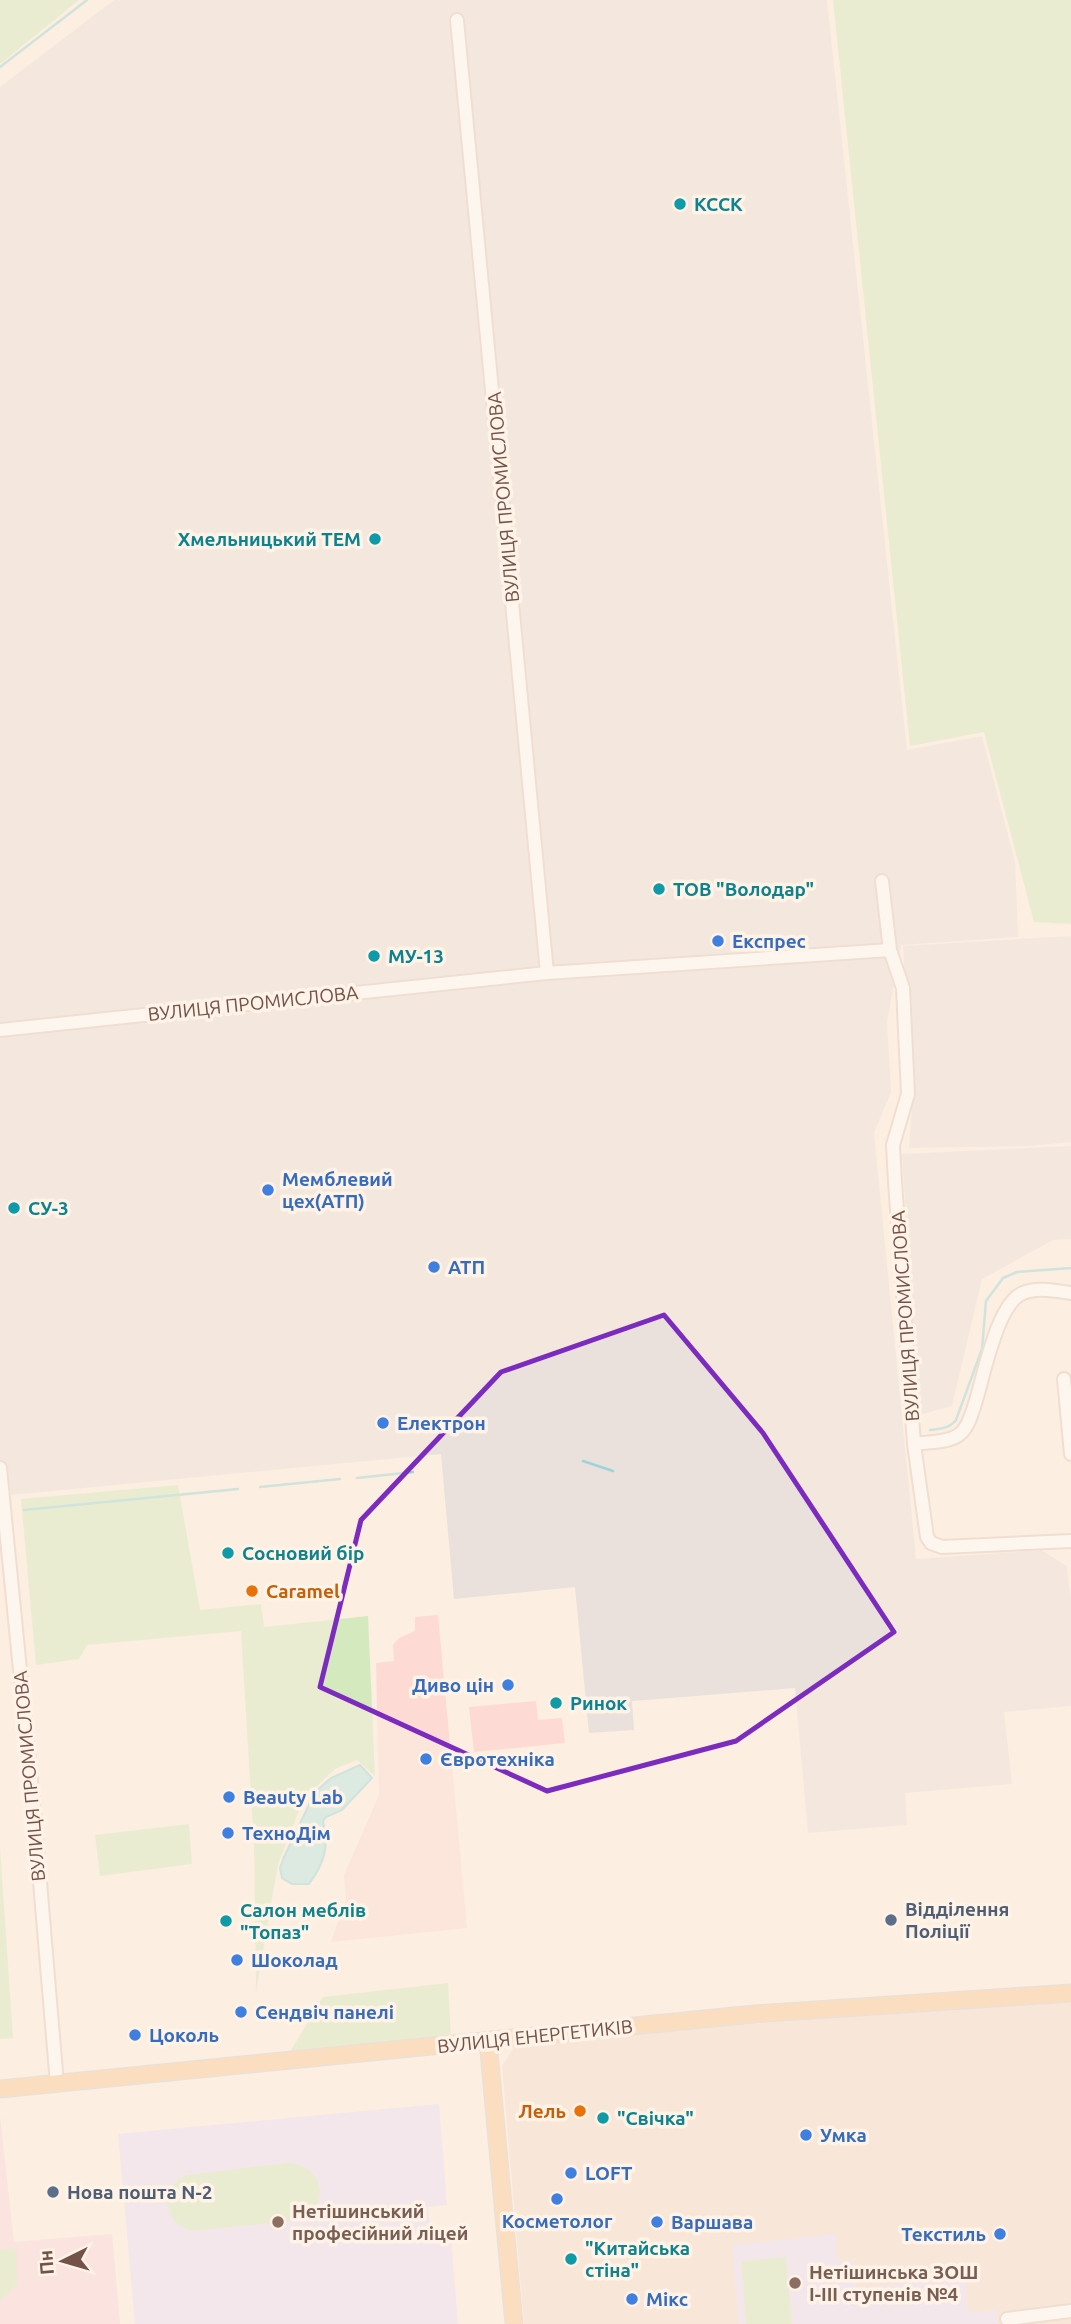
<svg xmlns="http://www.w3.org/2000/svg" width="1071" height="2324" viewBox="0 0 1071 2324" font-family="Ubuntu,sans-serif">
	<rect width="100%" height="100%" fill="#fceee0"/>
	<path fill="#f3decf" d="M 1071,2001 L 1071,2324 L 524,2324 L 502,2066 L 514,2047 L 680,2029 Z"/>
	<path fill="#fddbd4" d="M 438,1615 L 467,1928 L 331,1942 L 346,1899 L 344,1875 L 379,1795 L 376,1663 L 394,1661 L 393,1645 L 399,1638 L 415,1631 L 415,1617 Z
		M 536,1701 L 538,1720 L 562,1718 L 565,1743 L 474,1752 L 469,1707 Z"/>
	<path fill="#eae1dc" d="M 114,0 L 827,0 L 907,750 L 982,736 L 1015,861 L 1018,937 L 901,945 L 887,1022 L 891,1092 L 874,1133 L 916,1559 L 1041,1550 L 1067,1566 L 1071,1603 L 1071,1706 L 1004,1712 L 1012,1784 L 905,1793 L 907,1825 L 808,1833 L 795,1688 L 632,1701 L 634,1730 L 589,1733 L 575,1587 L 454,1599 L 441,1454 L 0,1496 L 0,87 Z
		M 1071,936 L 1071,1142 L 1029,1146 L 909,1148 L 913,1087 L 903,946 Z
		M 1071,1146 L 1071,1239 L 1053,1240 L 982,1279 L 952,1406 L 919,1415 L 902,1154 Z"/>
	<path fill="#ebddf8" d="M 439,2104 L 447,2205 L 428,2207 L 432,2238 L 451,2237 L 458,2324 L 135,2324 L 118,2134 Z
		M 835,2234 L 837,2261 L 854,2260 L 856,2288 L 965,2278 L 968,2313 L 996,2310 L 998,2324 L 739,2324 L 732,2245 Z"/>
	<path fill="#fad4dd" d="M 0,2117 L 14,2242 L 112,2234 L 120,2324 L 0,2324 Z"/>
	<path fill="#d5e9bf" d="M 0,0 L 79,0 L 0,64 Z
		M 833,0 L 1071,0 L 1071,924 L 1034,922 L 984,732 L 910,746 Z
		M 178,1485 L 200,1610 L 261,1604 L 264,1627 L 368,1616 L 375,1776 L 357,1760 L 335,1769 L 304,1798 L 278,1864 L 256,1992 L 254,1846 L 241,1631 L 87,1645 L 79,1659 L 36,1665 L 21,1499 Z
		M 189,1824 L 192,1864 L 100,1876 L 95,1835 Z
		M 0,1847 L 13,2038 L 0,2039 Z
		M 448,1983 L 451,2036 L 290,2052 L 323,1997 Z
		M 288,2163 C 323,2165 332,2204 301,2220 L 191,2231 C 162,2222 159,2188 186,2175 Z
		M 16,2248 L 17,2284 L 0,2301 L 0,2250 Z
		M 786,2257 L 792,2324 L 746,2324 L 741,2261 Z"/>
	<path fill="#b5e4e5" stroke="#9cd5d7" stroke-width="2" d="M 360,1765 L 372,1778 L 342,1810 L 326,1817 L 323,1821 C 329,1847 325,1862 309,1884 L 292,1884 L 282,1878 L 280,1868 L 284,1857 L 315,1792 L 331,1778 Z"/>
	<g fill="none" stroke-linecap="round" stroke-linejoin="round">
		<path stroke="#9cd5d7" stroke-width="2.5" d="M 0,67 L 87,0
			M 930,1430 C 940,1429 950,1428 956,1420 L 982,1349 L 986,1301 L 1003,1278 L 1017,1272 L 1071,1268
			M 583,1461 L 613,1471
			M 357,1478 L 413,1472
			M 260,1487 L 340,1479
			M 24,1510 L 238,1489"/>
		<defs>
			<path id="minor" d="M 457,20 L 547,973 L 890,950
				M 882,881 L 890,950 L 903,988 L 908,1094 L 893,1145 L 895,1182 L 914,1444 L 927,1537 L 931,1543 L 942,1547 L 1071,1541
				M 0,1030 L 547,973
				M 1064,1379 L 1071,1454
				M 914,1444 C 927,1442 945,1443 957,1436 C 966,1431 970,1419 973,1410 C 983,1382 996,1303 1023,1293 C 1037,1287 1056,1291 1071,1293
				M 0,1468 L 34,1811 L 57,2084
				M 1007,2319 L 1071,2311"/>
			<path id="major" d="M 488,2041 L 514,2324
				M 0,2089 L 754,2014 L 1071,1993"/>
		</defs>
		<use href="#minor" stroke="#e2cbbf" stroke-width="16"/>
		<use href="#major" stroke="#d8cfcc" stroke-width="19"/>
		<use href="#minor" stroke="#fff" stroke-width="12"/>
		<use href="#major" stroke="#fbca98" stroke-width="16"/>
	</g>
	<path d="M0 0H1071V2324H0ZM 664,1315 L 763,1433 L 894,1632 L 736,1741 L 547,1791 L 320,1687 L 361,1520 L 501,1372 Z" fill="#fceee0" fill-opacity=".55" fill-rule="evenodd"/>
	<path fill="none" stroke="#7b2cbf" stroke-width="5" stroke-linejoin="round" d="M 664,1315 L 763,1433 L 894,1632 L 736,1741 L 547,1791 L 320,1687 L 361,1520 L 501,1372 Z"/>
	<g fill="#0f9aa8" stroke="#fff2e6" stroke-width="2.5">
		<circle cx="680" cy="204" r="7"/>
		<circle cx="375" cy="539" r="7"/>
		<circle cx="659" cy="889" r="7"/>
		<circle cx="374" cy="956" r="7"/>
		<circle cx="14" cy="1208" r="7"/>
		<circle cx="228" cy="1553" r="7"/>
		<circle cx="556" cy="1703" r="7"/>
		<circle cx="226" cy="1921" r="7"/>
		<circle cx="603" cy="2118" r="7"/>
		<circle cx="571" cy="2259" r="7"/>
	</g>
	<g fill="#3f7fe0" stroke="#fff2e6" stroke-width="2.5">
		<circle cx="718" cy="941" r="7"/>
		<circle cx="268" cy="1190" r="7"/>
		<circle cx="434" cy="1267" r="7"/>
		<circle cx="383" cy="1423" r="7"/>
		<circle cx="508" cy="1685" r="7"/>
		<circle cx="426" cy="1759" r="7"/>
		<circle cx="229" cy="1797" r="7"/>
		<circle cx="228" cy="1833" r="7"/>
		<circle cx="237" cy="1960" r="7"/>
		<circle cx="241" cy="2012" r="7"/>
		<circle cx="135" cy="2035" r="7"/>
		<circle cx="806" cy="2135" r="7"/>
		<circle cx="571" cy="2173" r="7"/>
		<circle cx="557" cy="2199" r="7"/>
		<circle cx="657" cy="2222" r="7"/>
		<circle cx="1000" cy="2234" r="7"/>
		<circle cx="632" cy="2299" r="7"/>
	</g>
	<g fill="#e8710a" stroke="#fff2e6" stroke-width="2.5">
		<circle cx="252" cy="1591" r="7"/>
		<circle cx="580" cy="2111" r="7"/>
	</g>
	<g fill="#5c6f8a" stroke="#fff2e6" stroke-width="2.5">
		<circle cx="891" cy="1920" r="7"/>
		<circle cx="53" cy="2192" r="7"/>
	</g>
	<g fill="#8d6e63" stroke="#fff2e6" stroke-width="2.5">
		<circle cx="278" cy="2222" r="7"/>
		<circle cx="795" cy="2283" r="7"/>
	</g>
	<g text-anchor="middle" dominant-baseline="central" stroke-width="7" stroke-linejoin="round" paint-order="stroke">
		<g font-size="19" font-weight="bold" fill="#0d838f" stroke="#fff2e6" text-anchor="start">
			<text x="694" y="204">КССК</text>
			<text x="361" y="539" text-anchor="end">Хмельницький ТЕМ</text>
			<text x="673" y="889">ТОВ "Володар"</text>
			<text x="388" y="956">МУ-13</text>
			<text x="28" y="1208">СУ-3</text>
			<text x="242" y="1553">Сосновий бір</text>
			<text x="570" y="1703">Ринок</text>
			<text x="240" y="1910">Салон меблів<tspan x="240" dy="22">"Топаз"</tspan></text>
			<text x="617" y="2118">"Свічка"</text>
			<text x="585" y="2248">"Китайська<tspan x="585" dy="22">стіна"</tspan></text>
		</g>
		<g font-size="19" fill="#735248" stroke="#fff2e6">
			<text transform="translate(503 497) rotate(-95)">ВУЛИЦЯ ПРОМИСЛОВА</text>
			<text transform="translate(253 1003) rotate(-6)">ВУЛИЦЯ ПРОМИСЛОВА</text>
			<text transform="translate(905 1316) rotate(-94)">ВУЛИЦЯ ПРОМИСЛОВА</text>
			<text transform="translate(29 1776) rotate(-95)">ВУЛИЦЯ ПРОМИСЛОВА</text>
			<text transform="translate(535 2036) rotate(-6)">ВУЛИЦЯ ЕНЕРГЕТИКІВ</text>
		</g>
		<g font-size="19" font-weight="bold" fill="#366cbe" stroke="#fff2e6" text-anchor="start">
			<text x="732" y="941">Експрес</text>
			<text x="282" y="1179">Мемблевий<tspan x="282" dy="22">цех(АТП)</tspan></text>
			<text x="448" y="1267">АТП</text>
			<text x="397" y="1423">Електрон</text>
			<text x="494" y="1685" text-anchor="end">Диво цін</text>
			<text x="440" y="1759">Євротехніка</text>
			<text x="243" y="1797">Beauty Lab</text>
			<text x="242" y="1833">ТехноДім</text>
			<text x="251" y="1960">Шоколад</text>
			<text x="255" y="2012">Сендвіч панелі</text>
			<text x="149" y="2035">Цоколь</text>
			<text x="820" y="2135">Умка</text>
			<text x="585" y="2173">LOFT</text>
			<text x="557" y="2221" text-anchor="middle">Косметолог</text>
			<text x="671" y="2222">Варшава</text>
			<text x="986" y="2234" text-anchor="end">Текстиль</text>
			<text x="646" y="2299">Мікс</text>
		</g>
		<g font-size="19" font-weight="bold" fill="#c56008" stroke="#fff2e6" text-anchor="start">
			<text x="266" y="1591">Caramel</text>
			<text x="566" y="2111" text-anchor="end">Лель</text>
		</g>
		<g font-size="19" font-weight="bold" fill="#4e5e75" stroke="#fff2e6" text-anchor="start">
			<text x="905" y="1909">Відділення<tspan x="905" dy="22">Поліції</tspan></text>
			<text x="67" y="2192">Нова пошта N-2</text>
		</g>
		<g font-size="19" font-weight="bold" fill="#785e54" stroke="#fff2e6" text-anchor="start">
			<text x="292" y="2211">Нетішинський<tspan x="292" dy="22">професійний ліцей</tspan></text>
			<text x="809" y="2272">Нетішинська ЗОШ<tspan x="809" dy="22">І-ІІІ ступенів №4</tspan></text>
		</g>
	</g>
	<g transform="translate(63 2261) rotate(265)" stroke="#fff2e6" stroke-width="5" paint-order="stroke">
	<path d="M0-5L12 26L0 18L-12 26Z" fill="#735248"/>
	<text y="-10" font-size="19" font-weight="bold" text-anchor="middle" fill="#735248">Пн</text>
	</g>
</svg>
